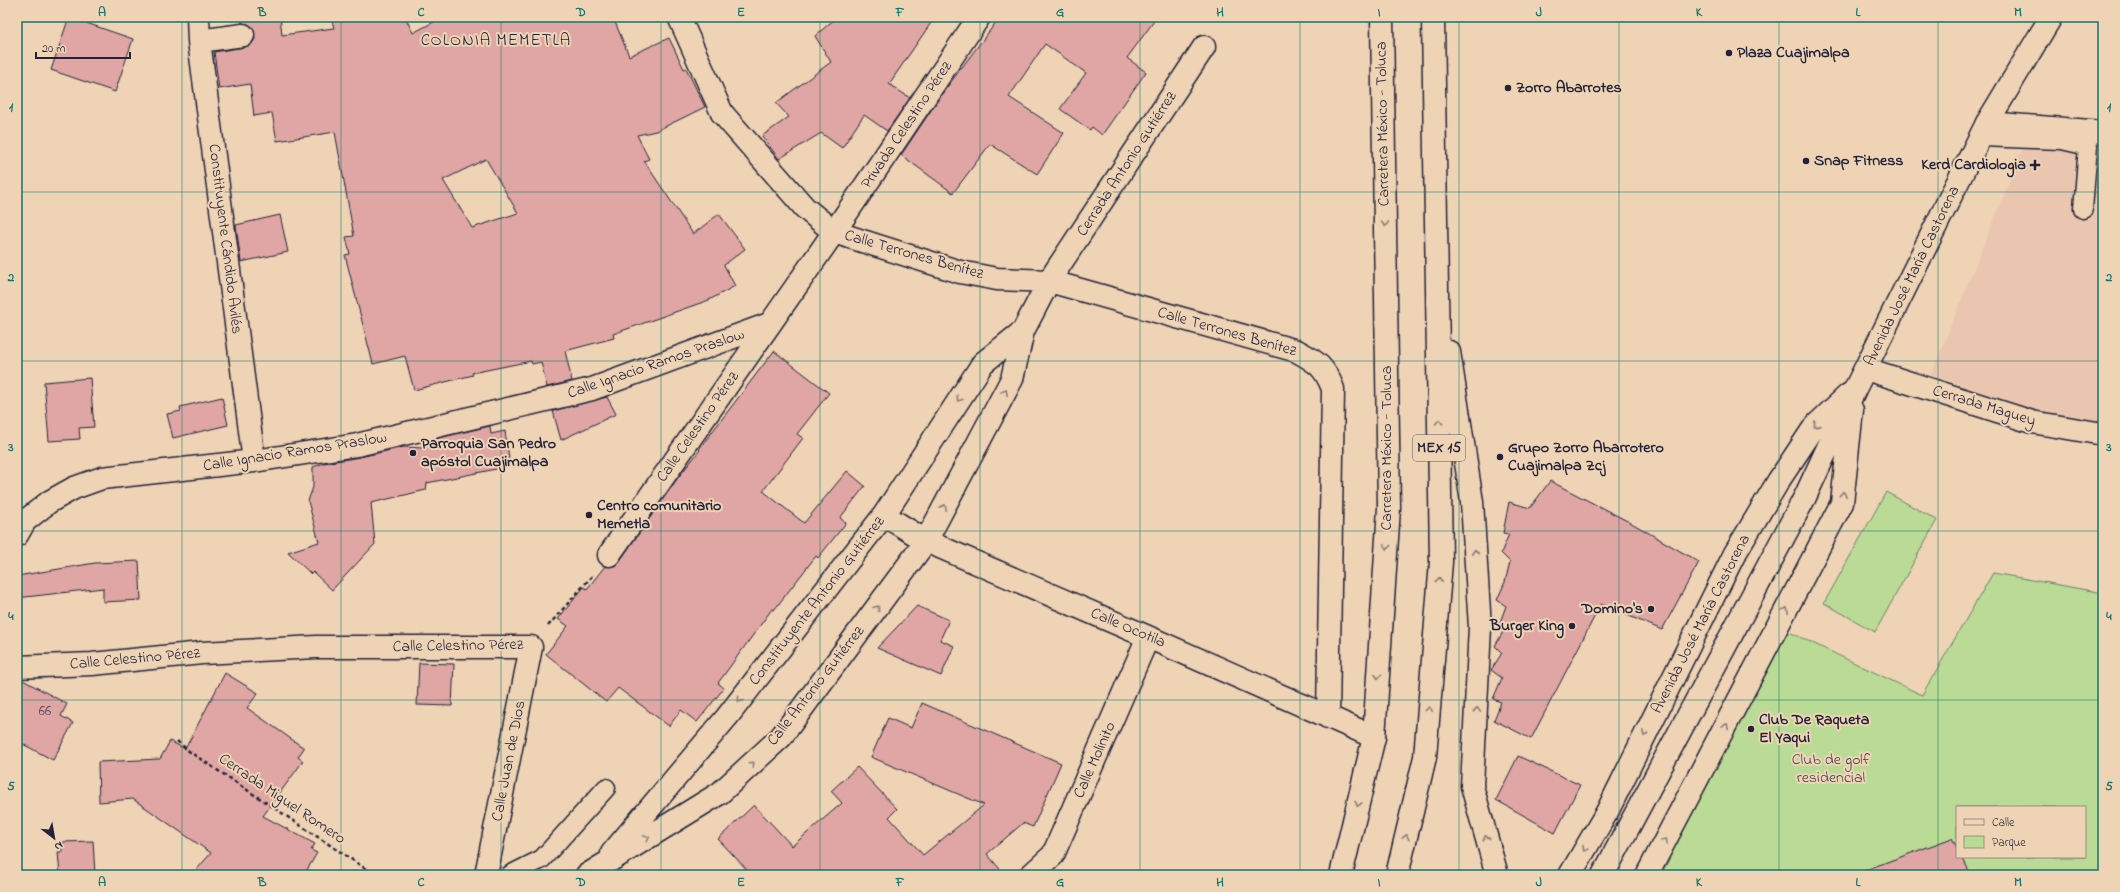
<svg xmlns="http://www.w3.org/2000/svg" width="2120" height="892" viewBox="0 0 2120 892" font-family="'Indie Flower',sans-serif">
	<rect width="100%" height="100%" fill="#eed4b5"/>
	<filter id="ink" filterUnits="userSpaceOnUse"><feTurbulence type="fractalNoise" baseFrequency=".025" numOctaves="2"/><feDisplacementMap in="SourceGraphic" scale="8" xChannelSelector="R" yChannelSelector="G"/><feConvolveMatrix kernelMatrix="1 2 1 2 8 2 1 2 1" color-interpolation-filters="sRGB"/></filter>
	<g filter="url(#ink)">
		<path fill="#eac6b0" d="M 2023,147 L 2103,154 L 2103,427 L 2068,422 L 1931,375 Z"/>
		<path fill="#b9db95" stroke="#6e7e68" fill-rule="evenodd" d="M 1886,492 L 1937,520 L 1875,632 L 1824,603 Z
			M 1993,573 L 2103,593 L 2103,875 L 1657,875 L 1783,629 L 1922,695 ZM 1957,807 L 2085,807 L 2085,857 L 1957,857 Z"/>
		<path fill="#e0a6a4" stroke="#22223b" fill-rule="evenodd" d="M 69,17 L 133,39 L 115,92 L 51,70 Z
			M 241,17 L 280,17 L 282,35 L 334,28 L 331,17 L 405,17 L 413,33 L 443,17 L 613,17 L 629,56 L 669,38 L 684,69 L 686,68 L 705,107 L 656,131 L 637,135 L 649,159 L 644,161 L 693,234 L 719,214 L 745,249 L 724,265 L 735,286 L 709,300 L 613,334 L 614,338 L 565,351 L 572,381 L 547,387 L 541,362 L 532,364 L 531,361 L 472,373 L 473,375 L 414,390 L 405,356 L 373,364 L 345,255 L 350,254 L 346,237 L 354,236 L 335,132 L 277,141 L 272,113 L 254,116 L 250,84 L 219,89 L 214,52 L 245,47 L 251,45 L 255,39 L 253,28 L 248,24 L 242,23 ZM 486,159 L 518,213 L 472,228 L 443,180 Z
			M 837,17 L 935,17 L 889,84 L 910,98 L 887,131 L 864,115 L 842,148 L 821,133 L 779,159 L 762,136 L 789,117 L 776,103 L 831,62 L 815,36 Z
			M 1000,17 L 1157,17 L 1127,58 L 1146,72 L 1102,135 L 1092,127 L 1090,130 L 1060,109 L 1086,73 L 1045,44 L 1009,97 L 1064,133 L 1037,174 L 990,144 L 953,193 L 901,155 L 944,91 Z
			M 280,215 L 288,252 L 241,262 L 236,225 Z
			M 774,351 L 829,393 L 797,434 L 803,438 L 763,491 L 804,523 L 847,471 L 865,486 L 840,518 L 846,523 L 818,558 L 816,556 L 774,610 L 772,609 L 718,683 L 724,688 L 697,722 L 681,710 L 669,726 L 618,688 L 606,702 L 546,654 L 568,626 L 558,619 L 584,587 L 587,589 L 605,566 L 614,566 L 619,562 L 677,479 L 700,450 L 699,449 Z
			M 90,378 L 94,427 L 79,428 L 80,439 L 49,441 L 44,382 Z
			M 222,397 L 228,425 L 173,438 L 167,414 L 181,411 L 180,407 Z
			M 607,397 L 616,414 L 561,440 L 553,411 Z
			M 490,426 L 491,434 L 505,431 L 509,458 L 504,459 L 506,467 L 427,483 L 426,490 L 371,503 L 375,544 L 332,590 L 313,572 L 311,574 L 288,552 L 319,542 L 308,501 L 313,487 L 313,467 L 324,463 L 360,457 L 404,447 L 423,448 L 422,442 Z
			M 1550,481 L 1635,525 L 1699,562 L 1662,630 L 1601,604 L 1531,739 L 1494,720 L 1501,702 L 1493,699 L 1502,678 L 1491,670 L 1502,653 L 1495,646 L 1504,630 L 1499,625 L 1506,606 L 1497,600 L 1505,582 L 1510,562 L 1501,553 L 1509,534 L 1503,533 L 1509,502 L 1530,508 Z
			M 139,561 L 141,600 L 103,602 L 103,588 L 17,598 L 17,576 L 95,563 Z
			M 917,606 L 949,620 L 940,640 L 954,646 L 941,676 L 877,648 Z
			M 419,663 L 454,664 L 452,706 L 417,705 Z
			M 225,673 L 258,693 L 247,708 L 304,748 L 298,757 L 303,761 L 263,816 L 315,844 L 311,850 L 317,853 L 304,875 L 192,875 L 211,853 L 133,799 L 99,802 L 98,762 L 160,759 L 170,741 L 185,749 Z
			M 17,679 L 21,679 L 67,704 L 61,716 L 73,723 L 53,760 L 17,741 Z
			M 922,703 L 1061,763 L 1033,827 L 1023,823 L 987,854 L 1005,875 L 752,875 L 718,839 L 754,805 L 792,846 L 842,803 L 831,791 L 857,767 L 897,809 L 889,817 L 923,855 L 984,805 L 871,757 L 888,718 L 911,728 Z
			M 1518,756 L 1580,785 L 1555,833 L 1496,800 Z
			M 1952,838 L 1957,848 L 1957,857 L 1962,857 L 1971,875 L 1860,875 L 1860,872 Z
			M 93,841 L 95,875 L 60,875 L 58,852 L 62,852 L 62,842 Z"/>
		<g fill="none" stroke-linecap="round" stroke-linejoin="round">
			<defs>
				<path id="lane" d="M 1981,137 L 2062,140 L 2088,146 L 2083,209
					M 510,875 L 542,859 L 606,788"/>
				<path id="street" d="M 198,17 L 199,41 L 254,461
					M 679,17 L 722,113 L 805,208 L 834,232 L 960,272 L 997,279 L 1049,281 L 1297,351 C 1317,362 1325,367 1333,389 L 1328,717
					M 199,41 L 243,35
					M 1987,123 L 2103,132
					M 1866,369 L 2032,422 L 2103,434
					M 884,515 L 926,541 L 1148,637 L 1374,737
					M 17,535 L 25,521 L 49,502 L 74,488 L 102,478 L 254,461 L 357,445 L 592,389 L 769,324
					M 609,555 L 834,232 L 979,17
					M 17,667 L 92,664 L 202,653 L 316,647 L 531,647 L 486,875
					M 612,853 L 727,717 L 884,515 L 983,363 L 1023,331
					M 587,875 L 720,793 L 781,737 L 926,541 L 1012,379 L 1023,331 L 1049,281 L 1204,47
					M 1031,875 L 1053,855 L 1148,637"/>
				<path id="secondary" d="M 1570,875 L 1607,812 L 1734,555 L 1779,480 L 1815,426 L 1848,395
					M 1603,875 L 1805,497 L 1855,389 L 1987,123 L 2051,17
					M 1647,875 L 1842,503 L 1852,410"/>
				<path id="primary" d="M 1449,352 L 1472,502 L 1480,627 L 1472,786 L 1497,875
					M 1341,875 L 1374,737 L 1389,508 L 1382,17
					M 1397,875 L 1425,757 L 1441,562 L 1433,17"/>
			</defs>
			<use href="#lane" stroke="#22223b" stroke-width="21"/>
			<use href="#street" stroke="#22223b" stroke-width="25"/>
			<use href="#secondary" stroke="#22223b" stroke-width="25"/>
			<use href="#primary" stroke="#22223b" stroke-width="25"/>
			<path stroke="#22223b" stroke-width="2.5" stroke-dasharray="4 3" stroke-linecap="butt" d="M 548,626 L 592,576
				M 177,741 L 190,752 L 375,875"/>
			<use href="#lane" stroke="#eed4b5" stroke-width="18"/>
			<use href="#street" stroke="#eed4b5" stroke-width="22"/>
			<use href="#secondary" stroke="#eed4b5" stroke-width="22"/>
			<use href="#primary" stroke="#eed4b5" stroke-width="22"/>
		</g>
		<defs><path id="oneway-chevron" d="M-2-3.5L2.5 0L-2 3.5" fill="none" stroke-width="1.6" stroke-linecap="round" stroke-linejoin="round"/></defs>
		<g stroke="#887b78">
			<use href="#oneway-chevron" transform="translate(1385 224) rotate(89)"/>
			<use href="#oneway-chevron" transform="translate(1005 392) rotate(-62)"/>
			<use href="#oneway-chevron" transform="translate(959 399) rotate(123)"/>
			<use href="#oneway-chevron" transform="translate(1439 422) rotate(-91)"/>
			<use href="#oneway-chevron" transform="translate(1816 425) rotate(132)"/>
			<use href="#oneway-chevron" transform="translate(1843 494) rotate(-84)"/>
			<use href="#oneway-chevron" transform="translate(944 507) rotate(-62)"/>
			<use href="#oneway-chevron" transform="translate(1387 547) rotate(94)"/>
			<use href="#oneway-chevron" transform="translate(1475 552) rotate(-94)"/>
			<use href="#oneway-chevron" transform="translate(1439 580) rotate(-85)"/>
			<use href="#oneway-chevron" transform="translate(877 608) rotate(-53)"/>
			<use href="#oneway-chevron" transform="translate(1786 610) rotate(-62)"/>
			<use href="#oneway-chevron" transform="translate(1378 676) rotate(94)"/>
			<use href="#oneway-chevron" transform="translate(740 700) rotate(128)"/>
			<use href="#oneway-chevron" transform="translate(1429 709) rotate(-85)"/>
			<use href="#oneway-chevron" transform="translate(1477 710) rotate(-88)"/>
			<use href="#oneway-chevron" transform="translate(1726 726) rotate(-62)"/>
			<use href="#oneway-chevron" transform="translate(1645 734) rotate(116)"/>
			<use href="#oneway-chevron" transform="translate(752 764) rotate(-43)"/>
			<use href="#oneway-chevron" transform="translate(1358 804) rotate(104)"/>
			<use href="#oneway-chevron" transform="translate(1406 837) rotate(-77)"/>
			<use href="#oneway-chevron" transform="translate(647 838) rotate(-31)"/>
			<use href="#oneway-chevron" transform="translate(1486 838) rotate(-106)"/>
			<use href="#oneway-chevron" transform="translate(1665 841) rotate(-61)"/>
			<use href="#oneway-chevron" transform="translate(1585 849) rotate(120)"/>
		</g>
	</g>
	<path fill="none" stroke="#0f766e" stroke-width="1" stroke-opacity="0.55" d="M 182,17 L 182,875M 341,17 L 341,875M 501,17 L 501,875M 661,17 L 661,875M 820,17 L 820,875M 980,17 L 980,875M 1140,17 L 1140,875M 1300,17 L 1300,875M 1459,17 L 1459,875M 1619,17 L 1619,875M 1779,17 L 1779,875M 1938,17 L 1938,875M 17,192 L 2103,192M 17,361 L 2103,361M 17,531 L 2103,531M 17,700 L 2103,700"/>
	<g fill="#22223b" stroke="#eed4b5" stroke-width="1.5">
		<circle cx="1729" cy="53" r="4"/>
		<circle cx="1508" cy="88" r="4"/>
		<circle cx="1806" cy="161" r="4"/>
		<path d="M2033 159h4v4h4v4h-4v4h-4v-4h-4v-4h4z"/>
		<circle cx="413" cy="453" r="4"/>
		<circle cx="1500" cy="457" r="4"/>
		<circle cx="589" cy="515" r="4"/>
		<circle cx="1651" cy="609" r="4"/>
		<circle cx="1572" cy="626" r="4"/>
		<circle cx="1751" cy="729" r="4"/>
	</g>
	<g text-anchor="middle" dominant-baseline="central" stroke-width="4" stroke-linejoin="round" paint-order="stroke">
		<g font-size="14" fill="#524355">
			<text x="45" y="711">66</text>
		</g>
		<rect fill="#eed4b5" stroke="#5f5760" stroke-width="1" x="1413" y="435" width="52" height="26" rx="3"/>
		<g font-size="15" font-weight="bold" fill="#22223b">
			<text x="1439" y="448">MEX 15</text>
		</g>
		<g font-size="16" font-weight="bold" fill="#22223b" stroke="#eed4b5" text-anchor="start">
			<text x="1737" y="53">Plaza Cuajimalpa</text>
			<text x="1516" y="88">Zorro Abarrotes</text>
			<text x="1814" y="161">Snap Fitness</text>
			<text x="2026" y="165" text-anchor="end">Kerd Cardiologia</text>
			<text x="421" y="444">Parroquia San Pedro<tspan x="421" dy="18">apóstol Cuajimalpa</tspan></text>
			<text x="1508" y="448">Grupo Zorro Abarrotero<tspan x="1508" dy="18">Cuajimalpa Zcj</tspan></text>
			<text x="597" y="506">Centro comunitario<tspan x="597" dy="18">Memetla</tspan></text>
			<text x="1643" y="609" text-anchor="end">Domino's</text>
			<text x="1564" y="626" text-anchor="end">Burger King</text>
			<text x="1759" y="720">Club De Raqueta<tspan x="1759" dy="18">El Yaqui</tspan></text>
		</g>
		<g font-size="16" fill="#22223b" stroke="#eed4b5">
			<text transform="translate(1383 124) rotate(-91)">Carretera México - Toluca</text>
			<text transform="translate(907 125) rotate(-56)">Privada Celestino Pérez</text>
			<text transform="translate(1127 164) rotate(-57)">Cerrada Antonio Gutiérrez</text>
			<text transform="translate(225 239) rotate(83)">Constituyente Cándido Avilés</text>
			<text transform="translate(914 255) rotate(16)">Calle Terrones Benítez</text>
			<text transform="translate(1912 276) rotate(-64)">Avenida José María Castorena</text>
			<text transform="translate(1227 332) rotate(16)">Calle Terrones Benítez</text>
			<text transform="translate(656 364) rotate(-19)">Calle Ignacio Ramos Praslow</text>
			<text transform="translate(1984 406) rotate(17)">Cerrada Maguey</text>
			<text transform="translate(698 427) rotate(-55)">Calle Celestino Pérez</text>
			<text transform="translate(1387 448) rotate(-90)">Carretera México - Toluca</text>
			<text transform="translate(295 452) rotate(-9)">Calle Ignacio Ramos Praslow</text>
			<text transform="translate(817 601) rotate(-52)">Constituyente Antonio Gutiérrez</text>
			<text transform="translate(1701 624) rotate(-63)">Avenida José María Castorena</text>
			<text transform="translate(1128 628) rotate(23)">Calle Ocotila</text>
			<text transform="translate(458 646) rotate(-1)">Calle Celestino Pérez</text>
			<text transform="translate(135 659) rotate(-5)">Calle Celestino Pérez</text>
			<text transform="translate(816 686) rotate(-52)">Calle Antonio Gutiérrez</text>
			<text transform="translate(1095 760) rotate(-66)">Calle Molinito</text>
			<text transform="translate(509 761) rotate(-79)">Calle Juan de Dios</text>
			<text transform="translate(282 799) rotate(34)">Cerrada Miguel Romero</text>
		</g>
		<g font-size="16" fill="#40474d" stroke="#eed4b5">
			<text x="1831" y="760">Club de golf<tspan x="1831" dy="18">residencial</tspan></text>
		</g>
		<g font-size="17" letter-spacing="1" fill="#22223b" stroke="#eed4b5">
			<text x="496" y="40">COLONIA MEMETLA</text>
		</g>
	</g>
	<rect width="2120" height="892" fill="none" stroke="#eed4b5" stroke-width="44"/>
	<rect x="1956" y="806" width="130" height="52" fill="#eed4b5" stroke="#9c8d84"/>
	<rect x="1964" y="819" width="20" height="6" fill="#eed4b5" stroke="#9c8d84"/>
	<text x="1992" y="826" font-size="12" fill="#22223b">Calle</text>
	<rect x="1964" y="836" width="20" height="12" fill="#b9db95" stroke="#9c8d84"/>
	<text x="1992" y="846" font-size="12" fill="#22223b">Parque</text>
	<g transform="translate(54 838) rotate(149)" stroke="#eed4b5" stroke-width="3" paint-order="stroke">
	<path d="M0-3L7 15L0 10L-7 15Z" fill="#22223b"/>
	<text y="-6" font-size="11" font-weight="bold" text-anchor="middle" fill="#22223b">N</text>
	</g>
	<path d="M36 52v6h94v-6" fill="none" stroke="#22223b" stroke-width="2"/>
	<text x="42" y="52" font-size="12" fill="#22223b" stroke="#eed4b5" stroke-width="3" paint-order="stroke">20 m</text>
	<rect x="22" y="22" width="2076" height="848" fill="none" stroke="#0f766e" stroke-width="1.5"/>
	<g font-size="13" text-anchor="middle" font-weight="bold" fill="#0f766e">
		<text x="102" y="16">A</text>
		<text x="262" y="16">B</text>
		<text x="421" y="16">C</text>
		<text x="581" y="16">D</text>
		<text x="741" y="16">E</text>
		<text x="900" y="16">F</text>
		<text x="1060" y="16">G</text>
		<text x="1220" y="16">H</text>
		<text x="1379" y="16">I</text>
		<text x="1539" y="16">J</text>
		<text x="1699" y="16">K</text>
		<text x="1858" y="16">L</text>
		<text x="2018" y="16">M</text>
		<text x="11" y="111">1</text>
		<text x="2109" y="111">1</text>
		<text x="11" y="281">2</text>
		<text x="2109" y="281">2</text>
		<text x="11" y="451">3</text>
		<text x="2109" y="451">3</text>
		<text x="11" y="620">4</text>
		<text x="2109" y="620">4</text>
		<text x="11" y="790">5</text>
		<text x="2109" y="790">5</text>
		<text x="102" y="886">A</text>
		<text x="262" y="886">B</text>
		<text x="421" y="886">C</text>
		<text x="581" y="886">D</text>
		<text x="741" y="886">E</text>
		<text x="900" y="886">F</text>
		<text x="1060" y="886">G</text>
		<text x="1220" y="886">H</text>
		<text x="1379" y="886">I</text>
		<text x="1539" y="886">J</text>
		<text x="1699" y="886">K</text>
		<text x="1858" y="886">L</text>
		<text x="2018" y="886">M</text>
	</g>
</svg>
